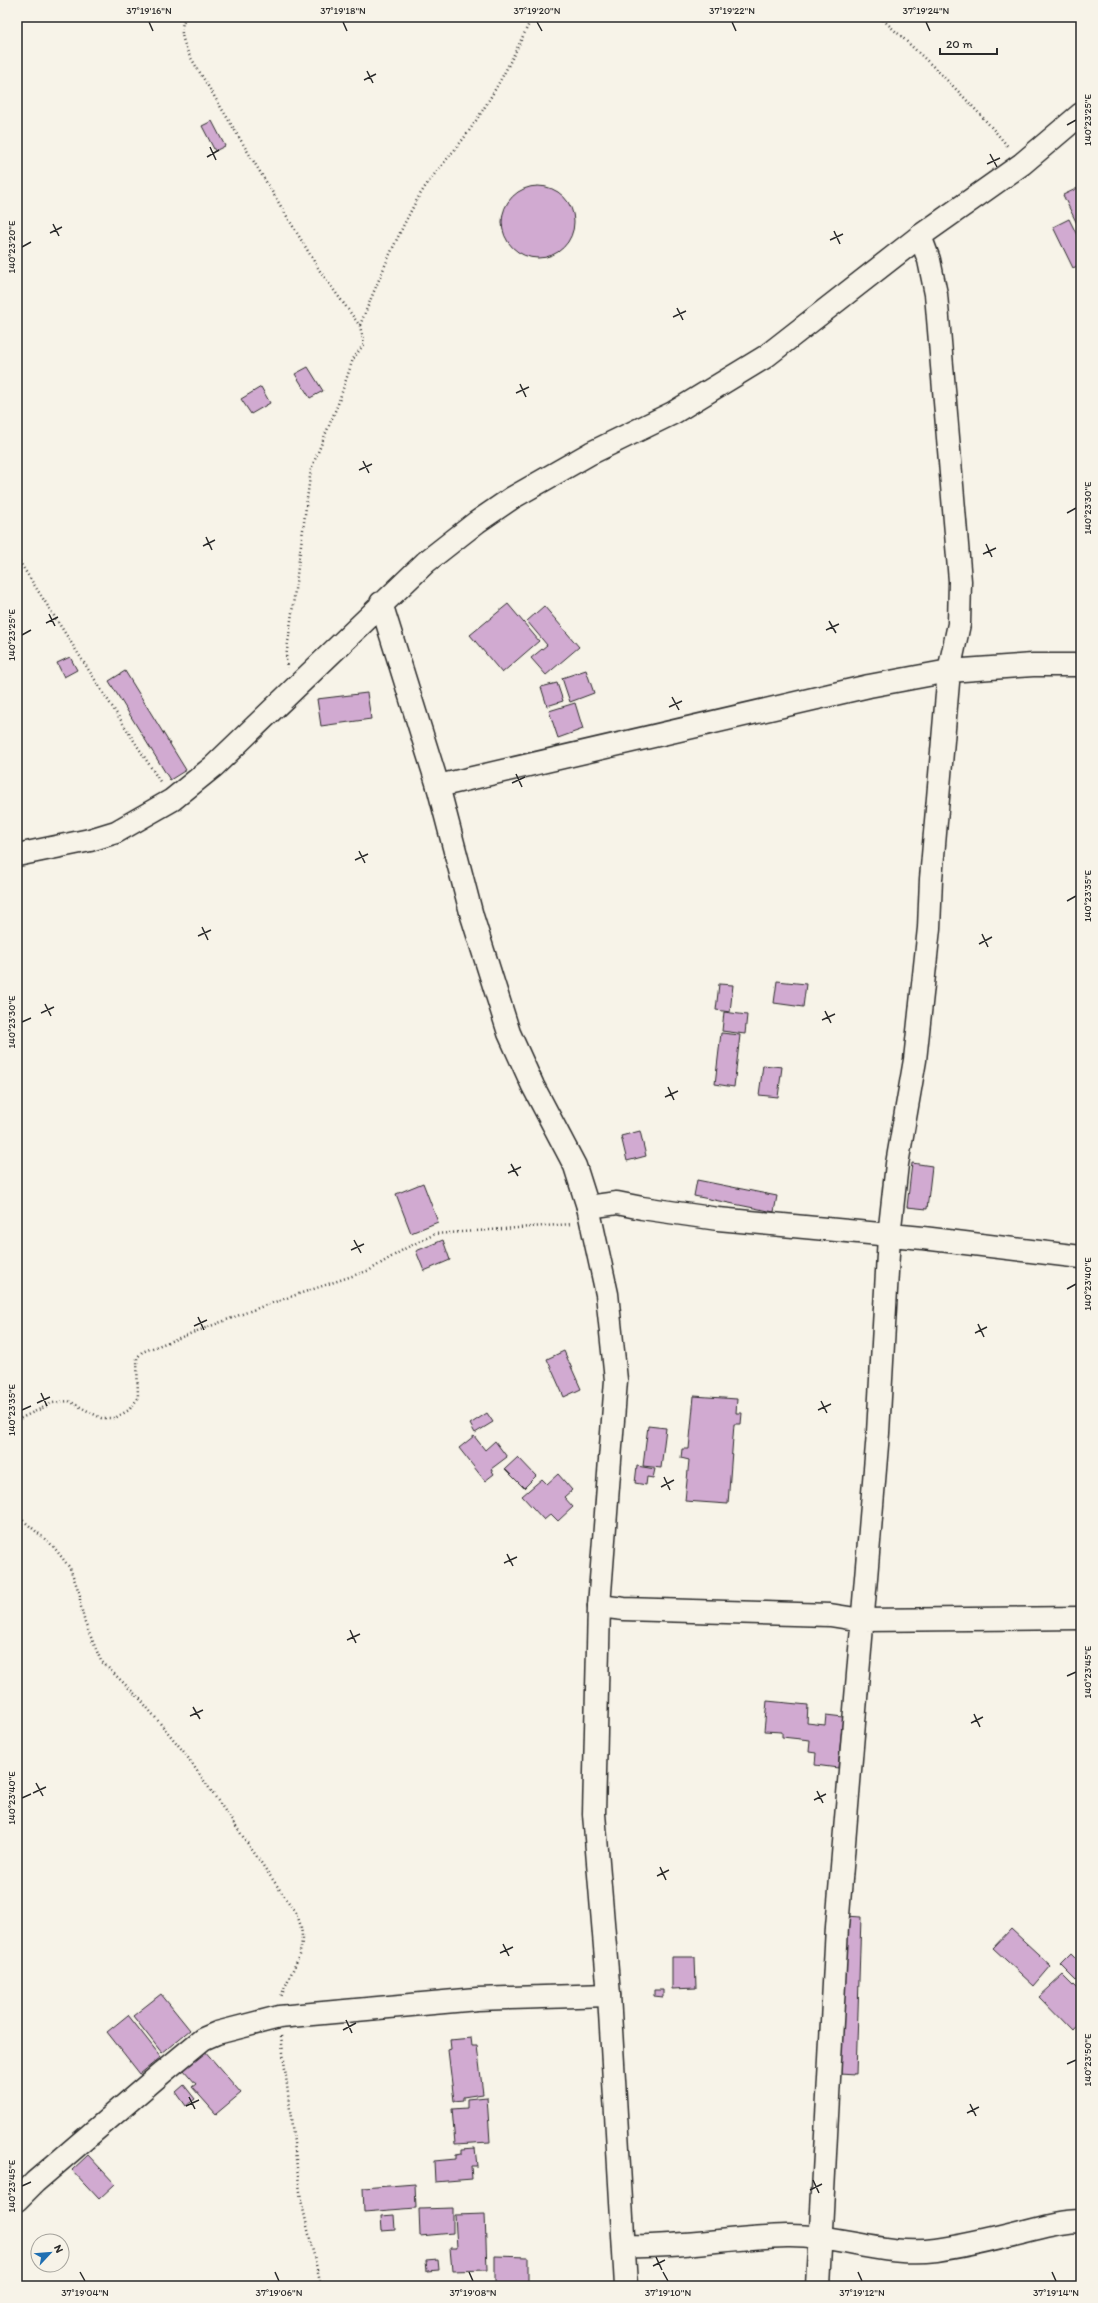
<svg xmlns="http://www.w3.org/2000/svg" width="1098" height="2303" viewBox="0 0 1098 2303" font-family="Itim,sans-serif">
	<rect width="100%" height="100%" fill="#f7f3e8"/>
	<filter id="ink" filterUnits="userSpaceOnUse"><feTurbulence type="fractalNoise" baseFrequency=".025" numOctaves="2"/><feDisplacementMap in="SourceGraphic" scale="8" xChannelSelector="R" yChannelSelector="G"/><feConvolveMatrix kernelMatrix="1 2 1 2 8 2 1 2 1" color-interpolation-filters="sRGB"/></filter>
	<g filter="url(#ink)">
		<path fill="#d1aad1" stroke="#2b2b2b" d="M 212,121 L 225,146 L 215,151 L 202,126 Z
			M502 222a36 36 0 1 1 72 0a36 36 0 1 1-72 0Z
			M 1080,187 L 1081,189 L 1081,232 L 1063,195 Z
			M 1069,219 L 1081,243 L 1081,264 L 1073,268 L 1053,227 Z
			M 308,367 L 323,391 L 310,398 L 295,374 Z
			M 261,387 L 270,403 L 251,414 L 241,399 Z
			M 508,604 L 539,641 L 502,673 L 470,635 Z
			M 544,606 L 579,647 L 546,675 L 531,658 L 547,645 L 527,621 Z
			M 70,657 L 77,670 L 64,677 L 57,663 Z
			M 586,670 L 594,693 L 570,702 L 562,678 Z
			M 125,671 L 186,770 L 170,780 L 109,681 Z
			M 557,683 L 563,701 L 547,706 L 541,687 Z
			M 367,693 L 371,719 L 321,726 L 317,699 Z
			M 575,703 L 583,729 L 558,738 L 549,711 Z
			M 777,981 L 806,984 L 803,1007 L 774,1003 Z
			M 719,984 L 733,985 L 730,1012 L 716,1010 Z
			M 724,1012 L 747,1015 L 745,1034 L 722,1031 Z
			M 721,1033 L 740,1035 L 734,1087 L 715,1084 Z
			M 763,1065 L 782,1067 L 778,1097 L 759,1095 Z
			M 640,1131 L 646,1156 L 627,1161 L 621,1136 Z
			M 912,1163 L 932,1166 L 927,1209 L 907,1207 Z
			M 697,1180 L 777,1196 L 774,1212 L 694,1196 Z
			M 423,1183 L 438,1222 L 411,1233 L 396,1194 Z
			M 443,1240 L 450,1260 L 424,1271 L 416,1251 Z
			M 564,1351 L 581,1389 L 564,1397 L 547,1359 Z
			M 694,1396 L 737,1399 L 736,1413 L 742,1413 L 741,1424 L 734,1424 L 728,1504 L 685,1501 L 689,1460 L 681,1458 L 682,1449 L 689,1449 Z
			M 487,1413 L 493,1422 L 475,1433 L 470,1424 Z
			M 648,1426 L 666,1428 L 661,1468 L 643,1466 Z
			M 474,1436 L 485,1450 L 495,1441 L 507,1457 L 491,1469 L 494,1474 L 485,1481 L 459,1448 Z
			M 518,1457 L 536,1476 L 524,1488 L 505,1469 Z
			M 637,1466 L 655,1469 L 653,1478 L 647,1477 L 646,1485 L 635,1483 Z
			M 558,1474 L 572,1490 L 564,1497 L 573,1507 L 558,1521 L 551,1514 L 544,1520 L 522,1496 L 542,1479 L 547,1484 Z
			M 767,1701 L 808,1705 L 807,1723 L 825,1725 L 826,1715 L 843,1717 L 838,1768 L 815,1765 L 816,1753 L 809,1752 L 810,1740 L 782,1737 L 782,1732 L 764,1731 Z
			M 844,1916 L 861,1917 L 856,2074 L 839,2073 Z
			M 1011,1929 L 1051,1966 L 1034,1986 L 993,1948 Z
			M 1071,1953 L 1081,1963 L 1081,1985 L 1060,1964 Z
			M 672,1957 L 695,1957 L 696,1988 L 672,1989 Z
			M 1063,1975 L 1081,1993 L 1081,2019 L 1071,2030 L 1039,1997 Z
			M 654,1990 L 663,1990 L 663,1997 L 654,1996 Z
			M 161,1994 L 190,2030 L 162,2053 L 133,2016 Z
			M 128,2015 L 161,2057 L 140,2074 L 107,2032 Z
			M 471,2038 L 472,2046 L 477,2046 L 483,2094 L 463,2097 L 463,2100 L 454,2101 L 448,2050 L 451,2049 L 450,2040 Z
			M 204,2050 L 241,2093 L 216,2114 L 192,2087 L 196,2084 L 183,2069 Z
			M 184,2085 L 195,2099 L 186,2106 L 176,2092 Z
			M 487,2097 L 490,2142 L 455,2144 L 452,2109 L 467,2108 L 467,2099 Z
			M 475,2148 L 477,2166 L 471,2166 L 472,2179 L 435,2182 L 434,2161 L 456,2159 L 456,2154 L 462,2153 L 462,2149 Z
			M 88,2155 L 115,2184 L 99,2199 L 72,2170 Z
			M 415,2184 L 416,2208 L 364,2212 L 363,2188 Z
			M 453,2208 L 453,2233 L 420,2236 L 419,2209 Z
			M 485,2214 L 487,2270 L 452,2271 L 450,2248 L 457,2248 L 455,2215 Z
			M 394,2215 L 395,2230 L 382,2231 L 381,2216 Z
			M 495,2256 L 528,2257 L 528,2286 L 495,2285 Z
			M 438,2260 L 439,2270 L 427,2271 L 426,2261 Z"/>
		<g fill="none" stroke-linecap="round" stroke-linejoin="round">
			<defs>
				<path id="street" d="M 438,786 L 869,686 L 949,671 L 1033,665 L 1081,665
					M 588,1207 L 617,1203 L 642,1208 L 718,1219 L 923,1238 L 1081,1257
					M 599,1606 L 624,1609 L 830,1615 L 862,1620 L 1081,1618
					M 17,2200 L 35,2182 L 163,2072 L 203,2039 L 217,2033 L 279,2017 L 477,1999 L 609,1995
					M 624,2246 C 679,2248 732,2237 787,2236 C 837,2235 885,2257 936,2250 C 965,2246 994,2239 1022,2232 C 1042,2227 1061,2221 1081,2221
					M 818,2286 L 837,1927 L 878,1433 L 889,1236 L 897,1164 L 915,1060 L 929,928 L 931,879 L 949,671 L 959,624 L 960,581 L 936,294 L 929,260 L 920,236"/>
				<path id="secondary" d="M 381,603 L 438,786 L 472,916 L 509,1033 L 533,1086 L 575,1166 L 588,1207 L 607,1294 L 616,1380 L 599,1606 L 594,1814 L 609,1995 L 626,2286
					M 17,855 L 90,840 L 116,832 L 172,800 L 214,766 L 426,562 L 477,522 L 512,498 L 591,453 L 673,413 L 765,357 L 920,236 L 1022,164 L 1081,114"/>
			</defs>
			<use href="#street" stroke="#2b2b2b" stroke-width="25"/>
			<use href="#secondary" stroke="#2b2b2b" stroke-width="25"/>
			<path stroke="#2b2b2b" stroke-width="2.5" stroke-dasharray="1 3" stroke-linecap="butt" d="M 186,17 C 178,29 183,40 188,53 L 320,271 L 360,326 L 364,344 L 353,359 L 338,404 L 311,469 L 286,658 L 287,668
				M 880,17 C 926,59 970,100 1009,148
				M 360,325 C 378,282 395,239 418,198 C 432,174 453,154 469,131 C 494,95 514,56 532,17
				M 17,558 L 161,783
				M 17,1420 L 53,1403 L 69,1401 L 101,1418 L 115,1418 L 129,1410 L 138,1398 L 137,1358 L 142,1352 L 266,1305 L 370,1270 L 406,1248 L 435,1234 L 572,1224
				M 17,1515 L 53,1546 L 70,1568 L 80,1595 L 80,1603 L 85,1623 L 101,1661 L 140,1699 L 184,1752 L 296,1913 C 312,1947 292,1966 281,1997
				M 281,2036 L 301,2200 L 321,2286"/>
			<use href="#street" stroke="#f7f3e8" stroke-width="22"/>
			<use href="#secondary" stroke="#f7f3e8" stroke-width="22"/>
		</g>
	</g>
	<path fill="none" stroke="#2b2b2b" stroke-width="1.5" d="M 149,22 L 153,31M 343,22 L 347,31M 537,22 L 542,31M 732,22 L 736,31M 926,22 L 930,31M 367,71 L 373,83M 364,80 L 376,74M 1067,125 L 1076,120M 210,147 L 216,160M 990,154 L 997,167M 207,157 L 219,150M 987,164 L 1000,158M 53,224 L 59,236M 834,231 L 840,244M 50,233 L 62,227M 830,240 L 843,234M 22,247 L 31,242M 677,308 L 683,320M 673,317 L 686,311M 520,384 L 526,397M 516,393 L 529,387M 363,461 L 369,473M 359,470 L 372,464M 1067,513 L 1076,508M 206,537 L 212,550M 986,544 L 992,557M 203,546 L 215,540M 983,554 L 996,548M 49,614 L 55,626M 829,621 L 836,633M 46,623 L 58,617M 826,630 L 839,624M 22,635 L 31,630M 672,697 L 679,710M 669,707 L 682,701M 516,774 L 522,787M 512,783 L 525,777M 359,851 L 365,863M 355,860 L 368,854M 1067,901 L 1076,896M 202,927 L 208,940M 982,934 L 988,947M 198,936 L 211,930M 979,944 L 992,937M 45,1004 L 51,1016M 825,1011 L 831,1023M 41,1013 L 54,1007M 822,1020 L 835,1014M 22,1022 L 31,1018M 668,1087 L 674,1100M 665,1097 L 678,1091M 511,1164 L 518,1176M 508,1173 L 521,1167M 354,1240 L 361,1253M 351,1250 L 364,1244M 1067,1289 L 1076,1284M 198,1317 L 204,1330M 978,1324 L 984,1337M 194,1326 L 207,1320M 975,1333 L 987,1327M 41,1393 L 47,1406M 821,1401 L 827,1413M 37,1403 L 50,1397M 22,1410 L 31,1406M 818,1410 L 831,1404M 664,1477 L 670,1490M 661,1487 L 674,1480M 507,1554 L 513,1566M 504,1563 L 517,1557M 350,1630 L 356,1643M 347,1640 L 360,1634M 1067,1676 L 1076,1672M 193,1707 L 200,1719M 974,1714 L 980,1727M 190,1716 L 203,1710M 971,1723 L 983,1717M 36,1783 L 43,1796M 817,1791 L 823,1803M 33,1793 L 46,1787M 22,1798 L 31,1794M 814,1800 L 826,1794M 660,1867 L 666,1880M 657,1876 L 669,1870M 503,1944 L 509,1956M 500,1953 L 513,1947M 346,2020 L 352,2033M 343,2030 L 356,2023M 1067,2064 L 1076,2060M 189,2097 L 195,2109M 970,2104 L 976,2116M 186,2106 L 199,2100M 967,2113 L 979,2107M 813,2180 L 819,2193M 22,2186 L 31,2182M 810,2190 L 822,2184M 656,2257 L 662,2270M 653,2266 L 665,2260M 80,2272 L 85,2281M 275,2272 L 279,2281M 469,2272 L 473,2281M 663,2272 L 668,2281M 858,2272 L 862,2281M 1052,2272 L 1056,2281"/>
	<rect width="1098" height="2303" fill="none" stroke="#f7f3e8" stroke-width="44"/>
	<g transform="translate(50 2253) rotate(64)"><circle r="19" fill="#f7f3e8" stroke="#a5a39c"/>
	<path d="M0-3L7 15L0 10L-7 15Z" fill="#1f6fb2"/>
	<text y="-6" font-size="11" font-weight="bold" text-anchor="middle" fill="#2b2b2b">N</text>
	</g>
	<path d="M940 48v6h57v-6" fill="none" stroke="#2b2b2b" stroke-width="2"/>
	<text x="946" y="48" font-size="12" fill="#2b2b2b" stroke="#f7f3e8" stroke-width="3" paint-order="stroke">20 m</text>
	<rect x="22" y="22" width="1054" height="2259" fill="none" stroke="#2b2b2b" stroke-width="1.5"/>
	<g font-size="10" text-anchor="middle" fill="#2b2b2b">
		<text x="149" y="14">37°19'16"N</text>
		<text x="343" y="14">37°19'18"N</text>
		<text x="537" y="14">37°19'20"N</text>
		<text x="732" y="14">37°19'22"N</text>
		<text x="926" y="14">37°19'24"N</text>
		<text transform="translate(1087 120) rotate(-90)" y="4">140°23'25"E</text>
		<text transform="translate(11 247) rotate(-90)" y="4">140°23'20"E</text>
		<text transform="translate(1087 508) rotate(-90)" y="4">140°23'30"E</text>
		<text transform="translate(11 635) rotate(-90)" y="4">140°23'25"E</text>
		<text transform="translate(1087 896) rotate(-90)" y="4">140°23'35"E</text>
		<text transform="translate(11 1022) rotate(-90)" y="4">140°23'30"E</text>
		<text transform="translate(1087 1284) rotate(-90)" y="4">140°23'40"E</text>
		<text transform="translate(11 1410) rotate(-90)" y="4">140°23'35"E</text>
		<text transform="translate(1087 1672) rotate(-90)" y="4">140°23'45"E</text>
		<text transform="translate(11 1798) rotate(-90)" y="4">140°23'40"E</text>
		<text transform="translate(1087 2060) rotate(-90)" y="4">140°23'50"E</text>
		<text transform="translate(11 2186) rotate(-90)" y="4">140°23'45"E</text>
		<text x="85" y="2296">37°19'04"N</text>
		<text x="279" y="2296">37°19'06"N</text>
		<text x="473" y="2296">37°19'08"N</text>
		<text x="668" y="2296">37°19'10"N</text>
		<text x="862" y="2296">37°19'12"N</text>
		<text x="1056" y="2296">37°19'14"N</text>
	</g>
</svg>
